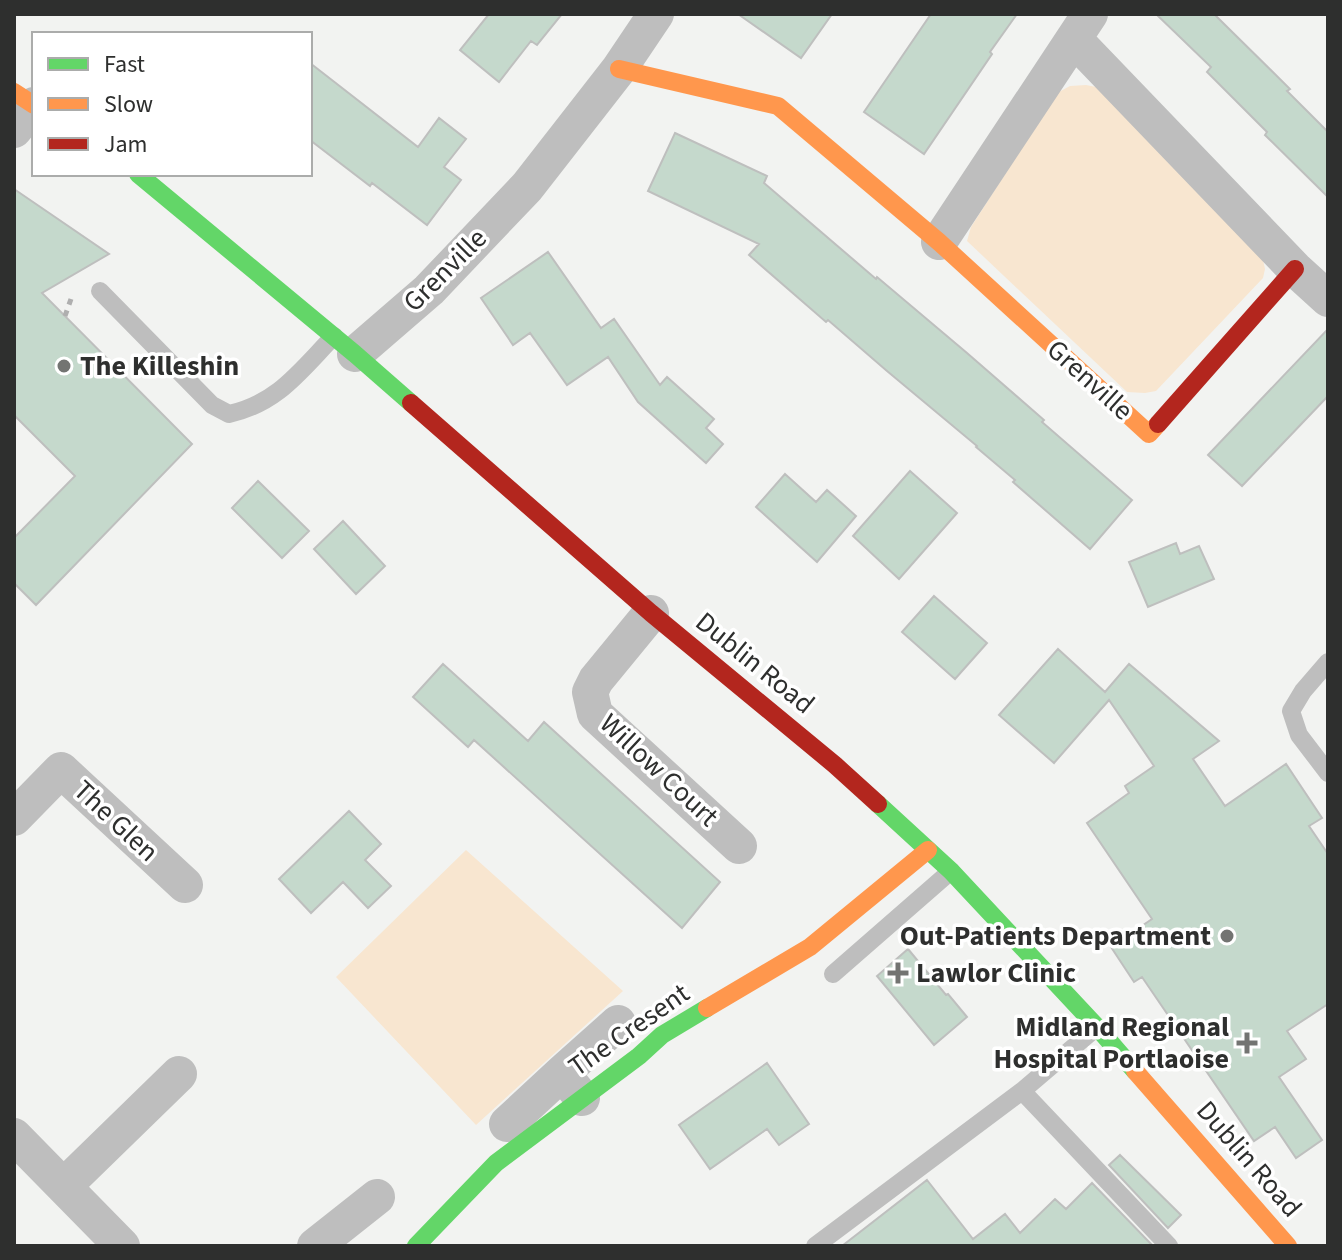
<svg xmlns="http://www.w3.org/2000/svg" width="1342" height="1260" viewBox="0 0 1342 1260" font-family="'Source Sans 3',sans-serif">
	<rect width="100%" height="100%" fill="#f2f3f1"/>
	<path fill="#f8e6d0" d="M 1086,85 L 1106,89 L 1262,255 L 1265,269 L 1263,278 L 1156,391 L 1145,393 L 1127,392 L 967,241 L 971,227 L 1057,93 L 1070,86 Z
		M 466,850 L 623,991 L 476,1125 L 336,977 Z"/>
	<path fill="#c5d9cc" stroke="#bebfbe" stroke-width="2" d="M 489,14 L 562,14 L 537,45 L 531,41 L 499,82 L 460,50 Z
		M 738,14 L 832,14 L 801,58 Z
		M 931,14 L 1017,14 L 990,52 L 992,54 L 924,154 L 864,112 Z
		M 1156,14 L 1214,14 L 1290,89 L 1287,91 L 1328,132 L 1328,197 L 1265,135 L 1267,132 L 1207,72 L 1211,67 Z
		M 310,63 L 418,147 L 439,118 L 466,139 L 444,167 L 461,180 L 427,225 L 372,183 L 370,186 L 310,140 Z
		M 675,133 L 767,176 L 764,183 L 876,279 L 877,277 L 967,353 L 1044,420 L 1042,422 L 1132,500 L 1090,549 L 1013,482 L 1015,480 L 976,447 L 977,446 L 887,371 L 828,320 L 826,322 L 749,255 L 759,244 L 648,191 Z
		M 14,189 L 109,254 L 42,293 L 192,444 L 36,605 L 14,583 L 14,538 L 75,476 L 14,415 Z
		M 548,252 L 601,328 L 614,319 L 660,385 L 667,377 L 714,419 L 706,428 L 723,444 L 706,463 L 638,402 L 608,357 L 567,385 L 530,333 L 513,345 L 481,298 Z
		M 1328,329 L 1328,396 L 1242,486 L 1208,455 Z
		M 910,471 L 957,513 L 899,579 L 853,536 Z
		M 785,474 L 816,502 L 827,490 L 856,516 L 817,562 L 756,507 Z
		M 258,481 L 309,531 L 282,558 L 232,508 Z
		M 343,521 L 385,566 L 356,594 L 314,549 Z
		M 1176,543 L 1180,554 L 1199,546 L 1214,579 L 1148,607 L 1129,562 Z
		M 934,596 L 987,643 L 955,679 L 902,632 Z
		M 1058,649 L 1105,692 L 1129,664 L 1219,741 L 1193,759 L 1225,806 L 1286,764 L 1322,818 L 1309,826 L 1328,854 L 1328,1004 L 1287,1031 L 1306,1059 L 1279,1077 L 1322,1140 L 1296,1158 L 1275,1127 L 1254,1141 L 1142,977 L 1134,982 L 1111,947 L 1152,919 L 1087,823 L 1129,793 L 1125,786 L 1154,766 L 1109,700 L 1054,763 L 999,715 Z
		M 443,664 L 528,741 L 544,722 L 720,882 L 682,928 L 474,740 L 468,747 L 413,697 Z
		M 349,811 L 381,844 L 365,860 L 391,886 L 368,908 L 343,882 L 311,913 L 279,879 Z
		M 908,949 L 946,995 L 948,994 L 967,1017 L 934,1045 L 877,976 Z
		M 767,1063 L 809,1124 L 779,1145 L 767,1129 L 710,1169 L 679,1125 Z
		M 1120,1155 L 1181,1215 L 1168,1228 L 1109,1165 Z
		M 927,1180 L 973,1239 L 1005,1214 L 1020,1233 L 1055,1199 L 1066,1209 L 1092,1183 L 1152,1245 L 842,1246 Z"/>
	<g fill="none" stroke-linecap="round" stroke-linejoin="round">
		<path stroke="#afafaf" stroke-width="5" stroke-dasharray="6 6" stroke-linecap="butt" d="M 65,316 L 71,299 L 75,296"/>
		<path stroke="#bebebe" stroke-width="18" d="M 100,291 L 212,405 L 229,414 C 278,403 300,371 334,336
			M 1328,662 L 1303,691 L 1291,711 L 1299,735 L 1328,773
			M 833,974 L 951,871
			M 1097,1027 L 1022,1091 L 1169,1246
			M 815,1246 L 1022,1091"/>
		<path stroke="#bebebe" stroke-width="36" d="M 1074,39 L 1295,269 L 1328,299
			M 14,130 L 34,105
			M 939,242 L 1090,14
			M 355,354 L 429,290 L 527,187 L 619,69 L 656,14
			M 651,613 L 596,680 L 590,692 L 595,714 L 739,846
			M 14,818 L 61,770 L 185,885
			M 562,1073 L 618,1023
			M 507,1124 L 562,1073 L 582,1098
			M 14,1136 L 122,1246
			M 64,1186 L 179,1074
			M 315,1246 L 377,1197"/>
		<path stroke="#63d668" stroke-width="18" d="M 138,174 L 355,354 L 411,403
			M 878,804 L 951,871 L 1097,1027 L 1135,1071
			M 416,1246 L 496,1163 L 639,1056 L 662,1035 L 707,1008"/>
		<path stroke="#ff974d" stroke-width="18" d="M 619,69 L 778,106 L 939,242 L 1149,434 L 1158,424
			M 14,92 L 34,105
			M 707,1008 L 810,947 L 928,850
			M 1135,1071 L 1288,1246"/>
		<path stroke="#b3261e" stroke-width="18" d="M 411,403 L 651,613 L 835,765 L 878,804
			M 1158,424 L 1295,269"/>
	</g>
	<g fill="#737472" stroke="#fff" stroke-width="3">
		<circle cx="64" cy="366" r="8"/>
		<circle cx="1227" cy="936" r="8"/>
		<path d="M894 961h8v8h8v8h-8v8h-8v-8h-8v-8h8z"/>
		<path d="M1243 1031h8v8h8v8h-8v8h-8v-8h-8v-8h8z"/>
	</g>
	<g text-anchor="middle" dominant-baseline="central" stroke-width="7" stroke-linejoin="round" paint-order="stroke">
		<g font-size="28" fill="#2e2f2e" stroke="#fff">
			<text transform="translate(445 270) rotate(-45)">Grenville</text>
			<text transform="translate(1090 380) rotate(42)">Grenville</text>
			<text transform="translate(755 663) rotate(39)">Dublin Road</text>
			<text transform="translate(659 770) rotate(43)">Willow Court</text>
			<text transform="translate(116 821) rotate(43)">The Glen</text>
			<text transform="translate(629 1030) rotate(-35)">The Cresent</text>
			<text transform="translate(1249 1159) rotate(49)">Dublin Road</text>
		</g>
		<g font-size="28" font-weight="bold" fill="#2e2f2e" stroke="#fff" text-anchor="start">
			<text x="80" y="366">The Killeshin</text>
			<text x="1211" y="936" text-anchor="end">Out-Patients Department</text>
			<text x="916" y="973">Lawlor Clinic</text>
			<text x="1229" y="1027" text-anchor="end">Midland Regional<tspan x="1229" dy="32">Hospital Portlaoise</tspan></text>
		</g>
	</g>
	<rect width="1342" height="1260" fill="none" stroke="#2e2f2e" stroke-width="32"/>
	<rect x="32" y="32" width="280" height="144" fill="#ffffff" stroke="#abacab" stroke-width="2"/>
	<rect x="48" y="58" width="40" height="12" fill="#63d668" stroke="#abacab" stroke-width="2"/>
	<text x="104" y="72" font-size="24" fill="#2e2f2e">Fast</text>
	<rect x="48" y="98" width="40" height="12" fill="#ff974d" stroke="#abacab" stroke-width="2"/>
	<text x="104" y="112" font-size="24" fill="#2e2f2e">Slow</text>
	<rect x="48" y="138" width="40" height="12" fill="#b3261e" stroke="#abacab" stroke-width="2"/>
	<text x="104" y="152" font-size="24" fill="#2e2f2e">Jam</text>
</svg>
